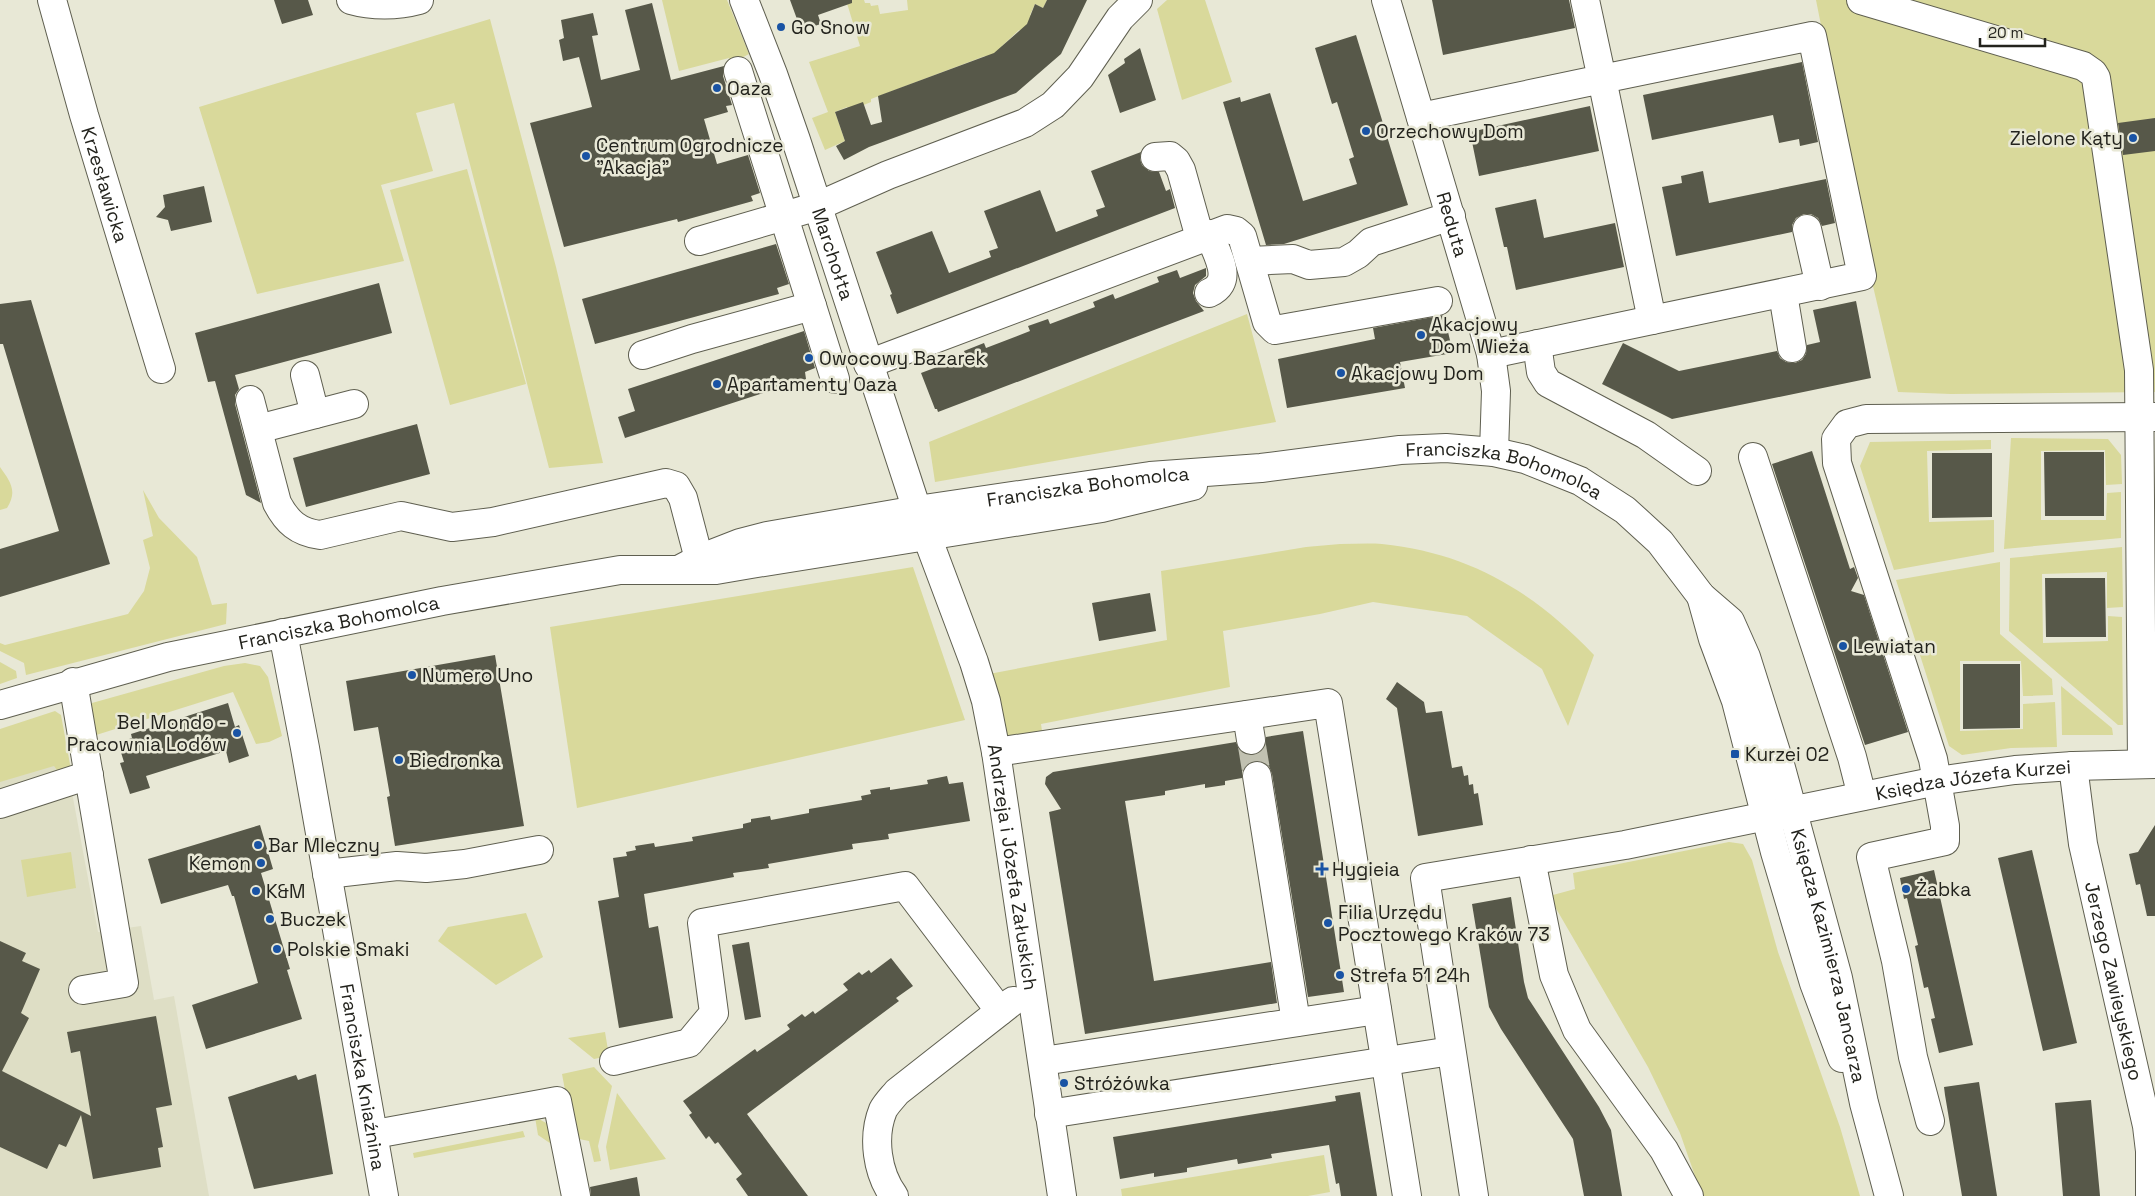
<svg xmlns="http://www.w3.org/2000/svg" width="2155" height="1196" viewBox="0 0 2155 1196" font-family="'Space Grotesk',sans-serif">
	<rect width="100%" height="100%" fill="#e8e8d6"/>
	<path fill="#dedec5" d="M 65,755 L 98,932 L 141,926 L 154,1000 L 174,996 L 209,1196 L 0,1196 L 0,776 Z"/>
	<path fill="#d9d99b" d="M 662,0 L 727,0 L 749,54 L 730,64 L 729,58 L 679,71 Z
		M 846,0 L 864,0 L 865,3 L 870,3 L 871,6 L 878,5 L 880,14 L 908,10 L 907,0 L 1047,0 L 1043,8 L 1035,4 L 1030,15 L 1033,16 L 1022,32 L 1019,30 L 1002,46 L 1003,49 L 987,59 L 985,56 L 871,99 L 871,102 L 849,111 L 847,107 L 835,112 L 845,141 L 825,150 L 812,118 L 828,112 L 809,62 L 860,46 Z
		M 1167,0 L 1205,0 L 1232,82 L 1182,100 L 1157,9 Z
		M 1816,0 L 2155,0 L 2155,392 L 1951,394 L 1898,392 L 1872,282 Z
		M 490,19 L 556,267 L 603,463 L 549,468 L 454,103 L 416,113 L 433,171 L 381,185 L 404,261 L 257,294 L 199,107 Z
		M 467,169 L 526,384 L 450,405 L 390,190 Z
		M 1247,314 L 1276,422 L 935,482 L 929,442 Z
		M 2011,438 L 2108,439 L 2121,455 L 2122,484 L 2106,485 L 2105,450 L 2041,451 L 2041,520 L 2106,520 L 2107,493 L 2121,492 L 2121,538 L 2004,549 Z
		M 1991,440 L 1991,449 L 1927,451 L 1929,522 L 1994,520 L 1994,552 L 1894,570 L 1860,466 L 1870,442 Z
		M 0,467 C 10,481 18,491 7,508 L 0,510 Z
		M 143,490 L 159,518 L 197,557 L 212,605 L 227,603 L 226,624 L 26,675 L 24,663 L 0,651 L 0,643 L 5,645 L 128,614 L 144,591 L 150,568 L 143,540 L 153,536 Z
		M 1340,544 C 1354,544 1368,543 1382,544 C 1470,553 1534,592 1594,655 L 1568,726 L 1542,669 L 1467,616 L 1373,602 L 1320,614 L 1223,631 L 1230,687 L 1041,724 L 1043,738 L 1016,741 L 1005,736 L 989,674 L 1167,640 L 1161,571 L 1306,547 Z
		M 2122,547 L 2123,607 L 2107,608 L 2107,572 L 2042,574 L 2043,643 L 2108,641 L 2108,616 L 2122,617 L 2123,725 L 2118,725 L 2009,631 L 2010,558 Z
		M 2000,562 L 2000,634 L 2052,679 L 2053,695 L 2023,696 L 2021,661 L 1960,661 L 1960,731 L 2023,729 L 2023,704 L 2055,702 L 2057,747 L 2011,748 L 1962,755 L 1949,746 L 1896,580 Z
		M 913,567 L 965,720 L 577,808 L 550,627 Z
		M 0,662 L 16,671 L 17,678 L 0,684 Z
		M 245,663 L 260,666 L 268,677 L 282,736 L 269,742 L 256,744 L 233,692 L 93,736 L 92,703 L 224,666 Z
		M 2061,686 L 2112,728 L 2113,735 L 2062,735 Z
		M 55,711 L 61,715 L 72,775 L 62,777 L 54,766 L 0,782 L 0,729 Z
		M 1729,842 L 1743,844 L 1752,860 L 1778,952 L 1840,1127 L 1860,1196 L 1702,1196 L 1680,1133 L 1648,1067 L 1554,905 L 1553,895 L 1575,889 L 1573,873 Z
		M 71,852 L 76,888 L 27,897 L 21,860 Z
		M 526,913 L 543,957 L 496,985 L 438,941 L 448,927 Z
		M 605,1032 L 609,1056 L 594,1059 L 568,1038 Z
		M 594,1067 L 612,1086 L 598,1146 L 601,1161 L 594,1162 L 589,1141 L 574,1138 L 562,1074 Z
		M 617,1093 L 666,1159 L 610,1170 L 606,1147 Z
		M 535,1117 L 550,1125 L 563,1152 L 538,1135 Z
		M 523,1131 L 525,1137 L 414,1158 L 413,1153 Z
		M 1324,1155 L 1330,1192 L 1308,1196 L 1122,1196 L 1121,1189 Z"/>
	<path fill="#575849" d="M 274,0 L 308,0 L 313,15 L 282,24 Z
		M 790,0 L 852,0 L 852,3 L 818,15 L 821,24 L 801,30 Z
		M 1047,0 L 1087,0 L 1061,54 L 1016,93 L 869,147 L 844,160 L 836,146 L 845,141 L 835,112 L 863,102 L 871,125 L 882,122 L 878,96 L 994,53 L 1027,24 L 1035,4 L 1043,8 Z
		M 1432,0 L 1569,0 L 1575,28 L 1443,55 Z
		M 652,3 L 671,80 L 724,66 L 723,76 L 732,105 L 726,106 L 728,112 L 704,119 L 717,164 L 748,155 L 760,193 L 751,196 L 753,201 L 678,222 L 677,219 L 564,247 L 530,123 L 592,107 L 579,57 L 563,61 L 559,40 L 564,38 L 561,20 L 593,13 L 598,35 L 592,36 L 601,80 L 640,70 L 625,10 Z
		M 1356,35 L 1408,205 L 1284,244 L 1266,245 L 1223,102 L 1240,97 L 1241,102 L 1270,93 L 1303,201 L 1357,184 L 1349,159 L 1354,157 L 1337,102 L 1332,104 L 1315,48 Z
		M 1140,48 L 1156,100 L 1120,113 L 1108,75 L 1125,63 L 1124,59 Z
		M 1802,62 L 1818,142 L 1800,146 L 1799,139 L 1779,143 L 1773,115 L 1652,140 L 1643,95 Z
		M 1590,106 L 1599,151 L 1479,176 L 1470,132 Z
		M 2155,118 L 2155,151 L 2123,155 L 2118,123 Z
		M 1141,152 L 1140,159 L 1142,165 L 1149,171 L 1159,172 L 1166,191 L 1170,189 L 1175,208 L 897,314 L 890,295 L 892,294 L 876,252 L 932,231 L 949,273 L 991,257 L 989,251 L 998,248 L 984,211 L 1040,190 L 1056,232 L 1098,216 L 1096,210 L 1105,207 L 1091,171 Z
		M 1703,171 L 1709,203 L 1826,179 L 1835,223 L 1822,226 L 1818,218 L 1811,214 L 1804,214 L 1796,218 L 1792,225 L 1792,232 L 1676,256 L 1662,187 L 1682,183 L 1681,176 Z
		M 204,186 L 212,222 L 171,231 L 168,220 L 156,217 L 165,207 L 163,195 Z
		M 1536,199 L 1544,238 L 1615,223 L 1624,267 L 1516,290 L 1507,247 L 1504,247 L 1495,208 Z
		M 776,244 L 789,284 L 777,288 L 779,294 L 595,344 L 582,299 Z
		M 1206,268 L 1206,276 L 1195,285 L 1193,293 L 1196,301 L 1204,311 L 938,412 L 937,409 L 935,409 L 921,373 L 966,356 L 964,351 L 984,343 L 986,348 L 1030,331 L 1028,326 L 1048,319 L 1050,324 L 1095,307 L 1093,302 L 1113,294 L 1115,299 L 1159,282 L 1157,277 L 1177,270 L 1180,278 Z
		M 379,283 L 392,333 L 235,375 L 239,389 L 235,395 L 235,404 L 261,503 L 246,495 L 215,381 L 208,382 L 195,333 Z
		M 31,300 L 110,564 L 0,597 L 0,549 L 59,531 L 3,344 L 0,344 L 0,304 Z
		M 1856,301 L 1871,378 L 1672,419 L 1602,384 L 1623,343 L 1679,371 L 1777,351 L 1780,358 L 1786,362 L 1795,363 L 1802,360 L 1806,354 L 1807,345 L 1820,342 L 1813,310 Z
		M 1444,315 L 1453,353 L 1400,362 L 1405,388 L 1287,408 L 1278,359 L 1375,339 L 1373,328 Z
		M 804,331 L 815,368 L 805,372 L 806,379 L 625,438 L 618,417 L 635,411 L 628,389 Z
		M 417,424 L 430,474 L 306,507 L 293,458 Z
		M 1812,451 L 1850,569 L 1854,567 L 1858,578 L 1851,591 L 1864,595 L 1908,732 L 1865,745 L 1772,464 Z
		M 2044,452 L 2104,452 L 2104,516 L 2045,516 Z
		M 1932,453 L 1992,453 L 1992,517 L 1932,518 Z
		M 2045,578 L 2105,578 L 2106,637 L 2046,637 Z
		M 1150,593 L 1156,631 L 1099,641 L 1092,603 Z
		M 495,655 L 524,826 L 395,846 L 387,797 L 390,796 L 378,727 L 354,731 L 346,681 Z
		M 1963,664 L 2020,664 L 2020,728 L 1963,729 Z
		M 1397,682 L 1424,702 L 1426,713 L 1442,711 L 1452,768 L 1462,766 L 1464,776 L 1468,775 L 1469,785 L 1473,784 L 1474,794 L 1478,793 L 1483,825 L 1418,836 L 1397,708 L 1386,699 Z
		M 228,703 L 235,727 L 239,725 L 249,756 L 229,763 L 226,751 L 146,776 L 150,788 L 130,794 L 120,763 L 124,762 L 118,743 L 132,738 L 131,734 Z
		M 1303,731 L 1344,992 L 1308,997 L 1272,774 L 1269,766 L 1262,761 L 1255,761 L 1247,764 L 1242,771 L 1242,778 L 1225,781 L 1225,785 L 1205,788 L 1205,784 L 1165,791 L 1165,795 L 1125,801 L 1154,981 L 1271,962 L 1277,1003 L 1085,1034 L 1049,812 L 1061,809 L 1045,784 L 1046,777 L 1053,772 L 1236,742 L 1239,749 L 1245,754 L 1254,755 L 1260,752 L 1265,746 L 1266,737 Z
		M 947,776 L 949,784 L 963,782 L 970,821 L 888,834 L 889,839 L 852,844 L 853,849 L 768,864 L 769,868 L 733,873 L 734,877 L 644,894 L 649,928 L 658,926 L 673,1018 L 619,1028 L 598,901 L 619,897 L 613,858 L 627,856 L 626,852 L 636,850 L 635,846 L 654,843 L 655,847 L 693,841 L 692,837 L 743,828 L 743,824 L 751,822 L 751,819 L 770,816 L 771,820 L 809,813 L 809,809 L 862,800 L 861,796 L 871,794 L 870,790 L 890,787 L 890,790 L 928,784 L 927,780 Z
		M 260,825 L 273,869 L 261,873 L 290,969 L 287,970 L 302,1019 L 206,1049 L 192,1005 L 258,983 L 234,896 L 232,896 L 228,885 L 161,904 L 148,859 Z
		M 2155,825 L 2155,916 L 2147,916 L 2140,884 L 2136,885 L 2129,854 L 2138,852 Z
		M 2032,850 L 2077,1043 L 2043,1051 L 1998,858 Z
		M 1934,870 L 1973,1045 L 1939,1053 L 1931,1019 L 1935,1018 L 1928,987 L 1924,988 L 1915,946 L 1918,945 L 1907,898 L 1904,899 L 1900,878 Z
		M 1511,897 L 1524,982 L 1528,998 L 1599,1107 L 1611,1130 L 1622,1196 L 1584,1196 L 1573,1139 L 1501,1029 L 1489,1007 L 1472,904 Z
		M 0,941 L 26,953 L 22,961 L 40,969 L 21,1013 L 29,1018 L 2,1071 L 91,1116 L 80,1051 L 71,1053 L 67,1032 L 156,1016 L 172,1105 L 156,1108 L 163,1147 L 158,1148 L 161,1167 L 93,1179 L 81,1115 L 66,1147 L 59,1144 L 47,1169 L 0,1147 Z
		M 749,942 L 761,1017 L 745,1020 L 732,945 Z
		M 891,958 L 913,986 L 896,998 L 899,1001 L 747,1114 L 808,1196 L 748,1196 L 736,1179 L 742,1174 L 718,1142 L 715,1144 L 709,1136 L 706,1139 L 689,1115 L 692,1113 L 683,1101 L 755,1049 L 757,1052 L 790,1029 L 787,1025 L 802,1014 L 805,1017 L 813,1011 L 815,1014 L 848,990 L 843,984 L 859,972 L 862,975 L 869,970 L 871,973 Z
		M 316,1074 L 333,1174 L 254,1189 L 228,1097 L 296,1075 L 298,1080 Z
		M 1979,1082 L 1997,1196 L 1962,1196 L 1945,1095 L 1944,1087 Z
		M 1360,1092 L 1377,1196 L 1341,1196 L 1339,1183 L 1336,1184 L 1329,1145 L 1271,1154 L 1272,1158 L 1238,1164 L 1237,1159 L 1187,1168 L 1187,1172 L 1154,1177 L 1154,1173 L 1120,1179 L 1113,1137 L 1336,1101 L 1335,1096 Z
		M 2091,1100 L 2100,1196 L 2063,1196 L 2055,1103 Z
		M 637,1177 L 640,1196 L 591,1196 L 590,1187 Z"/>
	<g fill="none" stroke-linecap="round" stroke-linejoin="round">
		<path stroke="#c1c1b1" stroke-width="28" stroke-dasharray="28 14" stroke-linecap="butt" d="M 1251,740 L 1257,776"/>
		<defs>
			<g id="minor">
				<path id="s1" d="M 52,0 L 84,115 L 161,369"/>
				<path d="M 351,0 C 372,6 397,6 419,0"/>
				<path id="s2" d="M 744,0 L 773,74 L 796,140 L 917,510 L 974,662 L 986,701 L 996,752 L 1062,1196"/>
				<path id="s3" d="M 1386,0 L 1491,354 L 1496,391 L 1494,452"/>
				<path d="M 1861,0 L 2083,66 L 2093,73 L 2096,78 L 2139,370 L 2142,764"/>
				<path d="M 738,71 L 835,379"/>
				<path d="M 1421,117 L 1602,79 L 1652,320 L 1862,276 L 1812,36 L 1602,79 L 1585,0"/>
				<path d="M 1155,157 L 1170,156 L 1176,161 L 1181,170 L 1200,238"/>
				<path d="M 1807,229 L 1820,286"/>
				<path d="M 699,241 L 818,206 L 888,175 L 1025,123 L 1053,105 L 1080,77 L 1120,18 L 1138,0"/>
				<path d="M 1250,261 L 1293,259 L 1309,265 L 1344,262 L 1358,254 L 1371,242 L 1451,216"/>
				<path d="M 1209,293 C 1235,282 1217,254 1209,234"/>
				<path d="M 1783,294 L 1792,348"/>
				<path d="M 1537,344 L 1541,372 L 1548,383 L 1646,435 L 1697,471"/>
				<path d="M 1491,354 L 1652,320"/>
				<path d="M 643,355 L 692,339 L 812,306"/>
				<path d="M 868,364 L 1227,229 L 1236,231 L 1242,236 L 1267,322 L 1275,330 L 1438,301"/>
				<path d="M 305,375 L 315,414"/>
				<path d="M 250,400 L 277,503 C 287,522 298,532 320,535 L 401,516 L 452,527 L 493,522 L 666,483 L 676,486 L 683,498 L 699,559"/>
				<path d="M 258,429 L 354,404"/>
				<path d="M 1753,457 L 1852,757 L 1862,796"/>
				<path id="s4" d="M 682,568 L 699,559 L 740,543 L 767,536 L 917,510 L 1150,476 L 1261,468 L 1400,450 L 1446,448 L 1494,452 L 1525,459 L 1580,481 L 1625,510 L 1660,542 L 1701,596 L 1730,621 L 1746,657 L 1781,768 L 1838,978 L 1864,1103 L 1889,1196"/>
				<path d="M 1701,596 L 1713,639 L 1736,701 L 1775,852 L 1814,983 L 1842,1058"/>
				<path id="s5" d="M 283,633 L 305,748 L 384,1196"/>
				<path d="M 73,682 L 124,983 L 83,990"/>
				<path id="s6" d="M 0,705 L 168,657 L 442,601 L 620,570 L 716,570 L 751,564 L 1102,508 L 1193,486"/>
				<path d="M 1247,715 L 1251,740"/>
				<path d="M 996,752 L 1328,703 L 1407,1196"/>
				<path id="s7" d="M 2073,766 L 2083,844 L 2147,1126 L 2150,1151 L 2150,1196"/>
				<path d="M 1257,776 L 1296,1022"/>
				<path d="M 0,804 L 89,775"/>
				<path d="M 1531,860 L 1554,975 L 1577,1030 L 1664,1150 L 1689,1196"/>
				<path d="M 327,874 L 397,866 L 426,868 L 465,864 L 539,850"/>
				<path d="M 614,1061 L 689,1043 L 714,1013 L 702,923 L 905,886 L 1000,1011"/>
				<path d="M 1043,1061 L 1377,1010"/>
				<path d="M 1049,1114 L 1451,1051"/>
				<path d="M 1930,1121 L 1913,1057 L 1896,961 L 1871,857 L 1945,841 L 1945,826 L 1933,759 L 1837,463 L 1836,439 L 1847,424 L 1866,419 L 2155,417"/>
				<path d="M 375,1134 L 557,1101 L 576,1196"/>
				<path d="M 894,1196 C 877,1173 872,1137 883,1110 C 886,1104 893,1097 897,1092 L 1013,1001"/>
				<path id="s8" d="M 1474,1196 L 1425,878 L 1625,845 L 1937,781 L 2015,770 L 2073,766 L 2155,764"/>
			</g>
		</defs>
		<use href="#minor" stroke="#5f5f50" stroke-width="30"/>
		<use href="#minor" stroke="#fff" stroke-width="28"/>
	</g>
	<g fill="#1953a4" stroke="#e8e8d6" stroke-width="2">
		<circle cx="781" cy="27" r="5"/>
		<circle cx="717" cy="88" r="5"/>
		<circle cx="1366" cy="131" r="5"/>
		<circle cx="2133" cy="138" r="5"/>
		<circle cx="586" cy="156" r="5"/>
		<circle cx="1421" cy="335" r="5"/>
		<circle cx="809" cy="358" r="5"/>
		<circle cx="1341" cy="373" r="5"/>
		<circle cx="717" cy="384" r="5"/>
		<circle cx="1843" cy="646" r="5"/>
		<circle cx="412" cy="675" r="5"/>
		<circle cx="237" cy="733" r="5"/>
		<rect x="1730" y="749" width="10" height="10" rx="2.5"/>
		<circle cx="399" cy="760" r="5"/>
		<circle cx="258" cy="845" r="5"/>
		<circle cx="261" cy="863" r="5"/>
		<path d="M1319.5 861.5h5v5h5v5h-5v5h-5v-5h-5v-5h5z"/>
		<circle cx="1906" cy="889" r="5"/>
		<circle cx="256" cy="891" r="5"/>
		<circle cx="270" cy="919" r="5"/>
		<circle cx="1328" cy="923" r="5"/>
		<circle cx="277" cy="949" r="5"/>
		<circle cx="1340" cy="975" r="5"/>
		<circle cx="1064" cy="1083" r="5"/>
	</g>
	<g text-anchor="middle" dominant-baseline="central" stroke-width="5" stroke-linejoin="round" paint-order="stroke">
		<g font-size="19" fill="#23231d" stroke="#e8e8d6" text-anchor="start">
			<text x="791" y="27">Go Snow</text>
			<text x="727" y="88">Oaza</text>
			<text x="1376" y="131">Orzechowy Dom</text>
			<text x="2123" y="138" text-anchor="end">Zielone Kąty</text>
			<text x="596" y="145">Centrum Ogrodnicze<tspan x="596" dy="22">"Akacja"</tspan></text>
			<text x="1431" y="324">Akacjowy<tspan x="1431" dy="22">Dom Wieża</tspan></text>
			<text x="819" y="358">Owocowy Bazarek</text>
			<text x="1351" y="373">Akacjowy Dom</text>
			<text x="727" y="384">Apartamenty Oaza</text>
			<text x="1853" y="646">Lewiatan</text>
			<text x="422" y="675">Numero Uno</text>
			<text x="227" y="722" text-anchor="end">Bel Mondo -<tspan x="227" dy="22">Pracownia Lodów</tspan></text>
			<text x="1745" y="754">Kurzei 02</text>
			<text x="409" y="760">Biedronka</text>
			<text x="268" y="845">Bar Mleczny</text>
			<text x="251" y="863" text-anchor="end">Kemon</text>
			<text x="1332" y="869">Hygieia</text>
			<text x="1916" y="889">Żabka</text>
			<text x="266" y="891">K&amp;M</text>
			<text x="1338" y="912">Filia Urzędu<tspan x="1338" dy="22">Pocztowego Kraków 73</tspan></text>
			<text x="280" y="919">Buczek</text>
			<text x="287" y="949">Polskie Smaki</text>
			<text x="1350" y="975">Strefa 51 24h</text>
			<text x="1074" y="1083">Stróżówka</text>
		</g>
		<g font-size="19" fill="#23231d" stroke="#e8e8d6">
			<text stroke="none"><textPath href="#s1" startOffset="192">Krzesławicka</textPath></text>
			<text stroke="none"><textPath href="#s3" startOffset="234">Reduta</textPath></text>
			<text stroke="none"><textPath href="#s2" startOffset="269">Marchołta</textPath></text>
			<text stroke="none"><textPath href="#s4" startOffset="838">Franciszka Bohomolca</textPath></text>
			<text stroke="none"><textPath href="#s4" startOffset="416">Franciszka Bohomolca</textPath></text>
			<text stroke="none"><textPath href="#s6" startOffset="349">Franciszka Bohomolca</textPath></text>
			<text stroke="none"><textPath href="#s8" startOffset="879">Księdza Józefa Kurzei</textPath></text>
			<text stroke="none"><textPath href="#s2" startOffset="910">Andrzeja i Józefa Załuskich</textPath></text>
			<text stroke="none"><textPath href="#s4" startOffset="1472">Księdza Kazimierza Jancarza</textPath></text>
			<text stroke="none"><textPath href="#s7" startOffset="219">Jerzego Zawieyskiego</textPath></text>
			<text stroke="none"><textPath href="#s5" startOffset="451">Franciszka Kniaźnina</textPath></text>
		</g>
	</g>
	<path d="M1980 38v8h65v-8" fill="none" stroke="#23231d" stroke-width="2.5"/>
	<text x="1988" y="38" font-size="15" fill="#23231d" stroke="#e8e8d6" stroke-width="4" paint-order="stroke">20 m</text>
</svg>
